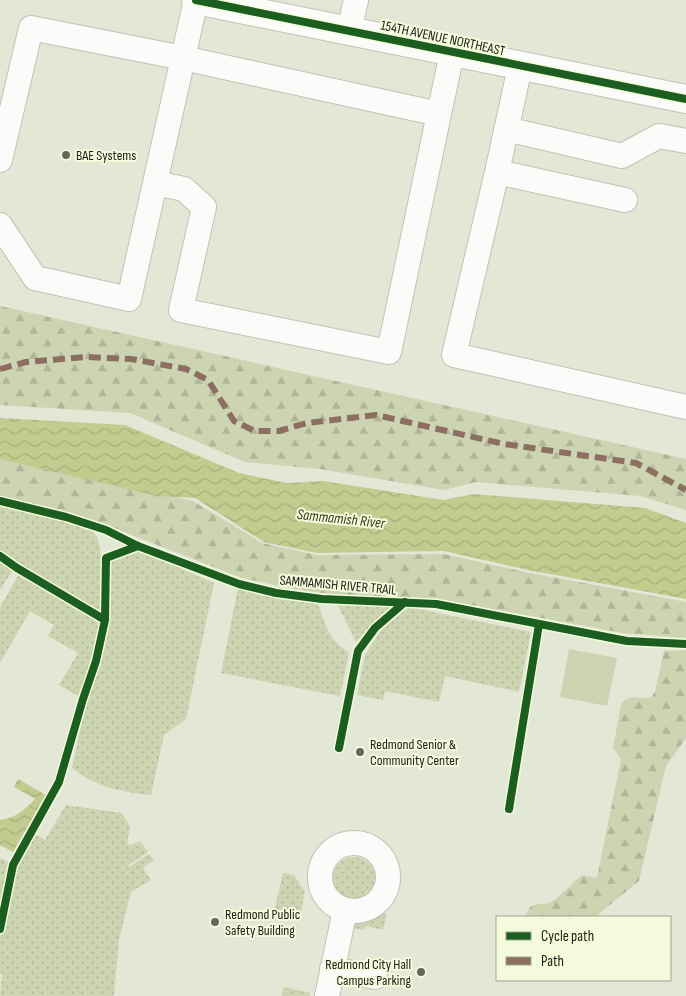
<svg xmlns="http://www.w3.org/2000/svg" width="686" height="996" viewBox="0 0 686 996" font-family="'Sofia Sans Condensed',sans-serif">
	<defs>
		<pattern id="green-dots" width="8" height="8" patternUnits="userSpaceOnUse" patternTransform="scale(1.25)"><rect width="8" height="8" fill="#ccd4b1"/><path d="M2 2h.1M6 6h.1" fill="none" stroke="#afb698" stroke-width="1.8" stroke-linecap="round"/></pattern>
		<pattern id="forest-firs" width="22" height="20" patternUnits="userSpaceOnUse" patternTransform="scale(1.25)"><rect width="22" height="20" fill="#ccd4b1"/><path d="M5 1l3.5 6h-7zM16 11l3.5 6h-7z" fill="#afb698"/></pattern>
		<pattern id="water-waves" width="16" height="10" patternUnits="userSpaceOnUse" patternTransform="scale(1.25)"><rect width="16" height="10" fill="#c1cc8f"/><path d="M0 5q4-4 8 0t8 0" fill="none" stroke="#a6af7b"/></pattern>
	</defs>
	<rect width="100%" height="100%" fill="#e3e7d6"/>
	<path fill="url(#green-dots)" d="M 0,506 C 19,510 84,522 95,534 C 104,544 102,595 102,610 L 98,611 C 65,592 30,576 0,552 Z
		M 136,549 L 214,583 L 186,719 L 164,735 L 151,795 C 121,792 96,787 72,768 L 86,701 L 99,669 L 106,640 L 110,615 L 109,563 Z
		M 0,561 L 13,570 L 0,590 Z
		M 19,574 L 99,623 L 93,657 L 80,697 L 59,685 L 78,653 L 48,636 L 54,625 L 30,611 L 0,663 L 0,607 Z
		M 238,588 L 318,604 C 325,624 329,641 349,652 L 340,696 L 221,673 Z
		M 337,604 L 393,606 L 373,623 L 356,642 Z
		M 409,607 L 531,632 L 519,692 L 445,676 L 439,702 L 385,691 L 383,700 L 357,695 L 365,655 L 382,629 Z
		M 66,805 L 122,813 L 130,827 L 127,844 L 131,845 L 140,841 L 148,852 L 127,866 L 129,867 L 149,854 L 154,860 L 143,868 L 151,880 L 131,892 L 119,939 L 114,996 L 0,996 L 2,975 L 0,973 L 0,929 L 3,917 L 0,916 L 0,858 L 16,866 L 35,834 L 45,840 Z
		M333 878a21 21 0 1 1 42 0a21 21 0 1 1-42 0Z
		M 283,873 L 294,875 L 305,892 L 300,917 L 274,912 Z
		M 378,912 L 387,914 L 383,930 L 366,926 L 364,930 L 352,928 C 357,919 369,914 378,912 Z
		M 284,987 L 310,993 L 310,996 L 282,996 Z"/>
	<path fill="url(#forest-firs)" d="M 0,306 L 686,459 L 686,510 L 640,496 L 476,482 L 444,490 L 320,469 L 245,462 L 130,413 L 0,405 Z
		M 0,459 L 193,501 L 262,543 L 317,555 L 444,554 L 525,572 L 686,602 L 686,638 L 623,633 L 438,599 L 338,595 L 294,589 L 242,578 L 106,525 L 68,512 L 0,497 Z
		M 686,650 L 686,738 L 666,766 L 639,881 L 595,917 L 525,917 C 531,897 542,909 554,900 C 564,893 572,883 582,875 L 597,878 L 621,759 L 613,748 L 621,705 C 628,692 640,701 651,697 L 655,692 L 664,651 Z"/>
	<path fill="#ccd4b1" d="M 569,649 L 617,658 L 607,706 L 560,697 Z"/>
	<path fill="url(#water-waves)" d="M 0,418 L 125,425 L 239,473 L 287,483 L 323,481 L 444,500 L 473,494 L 645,508 L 686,523 L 686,599 L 528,570 L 444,551 L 317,553 L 264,542 L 195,498 L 157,496 L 0,459 Z
		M 18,779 L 46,795 L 13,852 L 0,845 L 0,820 C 15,818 25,810 35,799 L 14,787 Z"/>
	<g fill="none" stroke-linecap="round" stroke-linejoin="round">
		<defs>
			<path id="minor" d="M 349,31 L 356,0
				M 520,67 L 497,172 L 454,355 L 686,407
				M 439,114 L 452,53
				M 506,129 L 622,156 L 659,136 L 686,141
				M 0,160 L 31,28 L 183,58 L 439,114 L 389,352 L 181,310 L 204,207 L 184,189 L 155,183
				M 497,172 L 625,200
				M 0,225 L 35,278 L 129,299 L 196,0
				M320 877a34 34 0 1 1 68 0a34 34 0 1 1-68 0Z
				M 332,969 L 375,977
				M 327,996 L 345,910"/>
			<path id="major" d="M 196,0 L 686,99"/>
		</defs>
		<use href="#minor" stroke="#c0c3b5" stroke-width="26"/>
		<use href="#major" stroke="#c0c3b5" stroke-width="30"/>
		<use href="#minor" stroke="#fbfbf9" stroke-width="24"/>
		<use href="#major" stroke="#fbfbf9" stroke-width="28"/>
		<path stroke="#8d6e63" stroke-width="6" stroke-dasharray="12 6" stroke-linecap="butt" d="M 0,369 L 26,362 L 87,357 L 131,359 L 186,369 L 208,380 L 234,421 L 255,431 L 279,431 L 307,423 L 376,415 L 504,444 L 636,463 L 686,490"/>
		<defs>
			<path id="cycleway" d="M 196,0 L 686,99
				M 0,501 L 66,517 L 106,530 L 138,546 L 239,584 L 276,593 L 322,599 L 436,604 L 627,641 L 686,644
				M 0,556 L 17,568 L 105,620
				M 339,748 L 358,651 L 375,628 L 405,602
				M 509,809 L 539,624
				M 0,929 L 13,865 L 59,782 L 83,699 L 96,661 L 105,620 L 106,558 L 138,546"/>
		</defs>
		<use href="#cycleway" stroke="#f4fbdc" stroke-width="11"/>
		<use href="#cycleway" stroke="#1b5e20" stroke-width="8"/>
	</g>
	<g fill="#64675a" stroke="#f4fbdc" stroke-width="2">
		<circle cx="66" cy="155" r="5"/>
		<circle cx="360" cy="752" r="5"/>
		<circle cx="215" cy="922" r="5"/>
		<circle cx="421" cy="972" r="5"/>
	</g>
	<g text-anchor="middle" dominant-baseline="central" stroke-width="4" stroke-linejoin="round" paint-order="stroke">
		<g font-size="14" fill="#202217" stroke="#f4fbdc">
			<text transform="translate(443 38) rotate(12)">154TH AVENUE NORTHEAST</text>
			<text transform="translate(338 585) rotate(5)">SAMMAMISH RIVER TRAIL</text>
		</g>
		<g font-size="14" fill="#202217" stroke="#f4fbdc" text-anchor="start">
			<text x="76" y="155">BAE Systems</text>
			<text x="370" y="744">Redmond Senior &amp;<tspan x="370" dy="16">Community Center</tspan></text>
			<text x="225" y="914">Redmond Public<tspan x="225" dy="16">Safety Building</tspan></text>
			<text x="411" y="964" text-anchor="end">Redmond City Hall<tspan x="411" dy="16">Campus Parking</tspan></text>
		</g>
		<g font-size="15" font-style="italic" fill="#353b19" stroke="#f4fbdc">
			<text transform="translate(341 519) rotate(6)">Sammamish River</text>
		</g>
	</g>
	<rect x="496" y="916" width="175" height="65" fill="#f4fbdc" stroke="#9fa48d"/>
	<rect x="506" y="932" width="25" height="8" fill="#1b5e20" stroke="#9fa48d"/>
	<text x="541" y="941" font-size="15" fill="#202217">Cycle path</text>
	<rect x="506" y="957" width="25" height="8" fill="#8d6e63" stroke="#9fa48d"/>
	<text x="541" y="966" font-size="15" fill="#202217">Path</text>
</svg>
